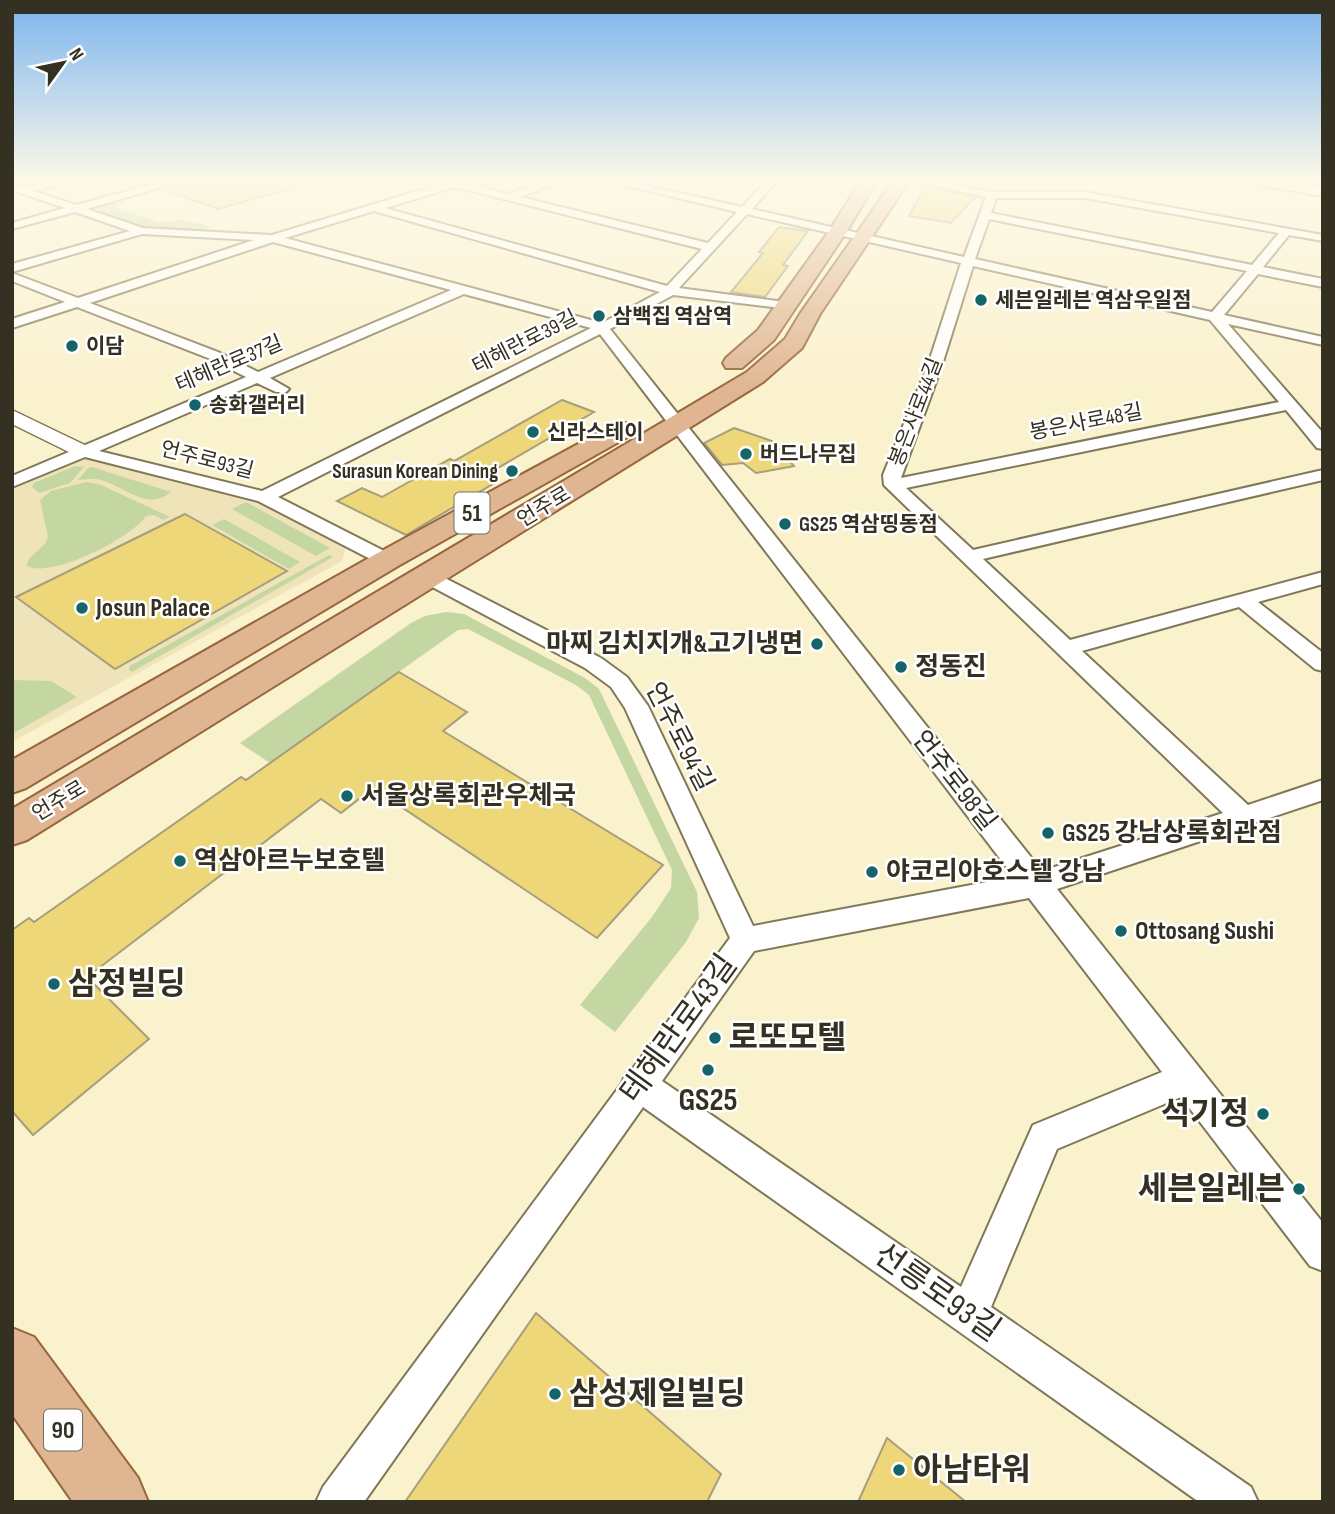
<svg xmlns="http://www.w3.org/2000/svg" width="1335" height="1514" viewBox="0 0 1335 1514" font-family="'Sofia Sans Condensed','Noto Sans KR',sans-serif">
	<rect width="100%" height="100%" fill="#faf1cd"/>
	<path fill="#efe4b9" d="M 93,459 L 181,484 L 254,497 L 346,546 L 342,561 L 12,742 L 12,489 L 78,460 Z"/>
	<path fill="#c4d6a2" d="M 112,203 L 122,204 L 115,207 L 159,222 L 183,220 L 211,227 C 180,242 124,224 95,208 Z
		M 75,466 L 84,467 L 70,483 L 39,493 L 32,487 L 34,483 Z
		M 92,467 L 171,492 C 145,513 122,483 96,479 C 90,478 84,480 78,480 L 88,468 Z
		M 86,482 L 99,484 L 170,517 L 163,520 L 154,515 L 146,516 C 132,538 50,579 27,566 C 27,554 45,550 48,537 L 40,500 L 51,491 Z
		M 246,502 L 330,548 L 316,556 L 232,509 Z
		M 224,519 L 300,562 L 289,569 L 212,525 Z
		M 329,555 L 333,557 L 132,672 L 129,670 L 130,666 Z
		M 446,612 L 464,614 L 585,678 L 599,689 L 697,892 L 699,918 L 686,942 L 615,1032 L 580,1005 L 652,917 L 671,888 L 672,870 L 589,695 L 576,685 L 468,629 L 458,630 L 270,763 L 240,743 L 411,623 L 425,616 Z
		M 12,680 L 51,681 L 77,697 L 12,734 Z"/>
	<path fill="#eed779" stroke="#a69e7c" stroke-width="2" d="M 210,180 L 295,180 L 296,187 L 218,209 L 167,191 Z
		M 925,186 L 975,197 L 951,223 L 909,216 Z
		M 779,227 L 808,231 L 783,265 L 788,266 L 765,297 L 731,292 L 763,253 L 759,252 Z
		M 562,400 L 594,412 L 486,475 L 498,481 L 406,535 L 337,501 L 362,488 L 382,497 L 450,459 L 454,461 Z
		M 734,428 L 772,441 L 794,466 L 756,473 L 743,463 L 722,465 L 704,443 Z
		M 185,514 L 287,571 L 115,669 L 16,597 Z
		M 399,672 L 467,712 L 443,731 L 663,865 L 597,938 L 373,788 L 341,813 L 321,799 L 87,977 L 149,1039 L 33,1135 L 12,1111 L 12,930 L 29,918 L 34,922 L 241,777 L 246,780 Z
		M 536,1313 L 721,1474 L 707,1502 L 405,1502 Z
		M 887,1438 L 966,1502 L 858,1502 Z"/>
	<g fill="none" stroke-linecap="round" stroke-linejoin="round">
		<defs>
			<path id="minor" d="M 55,180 L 73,180 L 34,191 L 76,205 L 168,180 L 185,180 L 87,209 L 143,228 L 272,235 L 444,183 L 444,180 L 471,180 L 465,183 L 508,194 L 550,180 L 565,180 L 520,197 L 708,243 L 737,212 L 603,180 L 622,180 L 742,207 L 767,180 L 778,180 L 752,209 L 964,257 L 986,197 L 908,180 L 930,180 L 992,192 L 1085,192 L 1323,235 L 1323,241 L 1289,235 L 1263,267 L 1323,279 L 1323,287 L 1258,274 L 1224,315 L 1323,337 L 1323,345 L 1228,324 L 1323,433 L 1323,449 L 1317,448 L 1286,410 L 906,488 L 973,550 L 1323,470 L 1323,480 L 983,559 L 1070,640 L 1323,572 L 1323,584 L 1258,602 L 1323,653 L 1323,671 L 1315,669 L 1239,607 L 1082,651 L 1248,805 L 1323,780 L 1323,800 L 1057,889 L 1323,1223 L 1323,1271 L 1310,1266 L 1181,1097 L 1057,1149 L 991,1307 L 1251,1487 L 1258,1502 L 1199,1502 L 643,1107 L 364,1502 L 316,1502 L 323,1487 L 622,1083 L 626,1073 L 631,1071 L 730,938 L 625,708 L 611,687 L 585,668 L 421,581 L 418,577 L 421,573 L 435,573 L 601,658 L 627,677 L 648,706 L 753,926 L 1014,877 L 600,334 L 278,497 L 394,556 L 397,560 L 394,564 L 380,564 L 258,501 L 85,457 L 12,487 L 12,476 L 246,377 L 208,358 L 77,307 L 12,328 L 12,319 L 65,302 L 12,281 L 12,273 L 78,298 L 254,240 L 142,234 L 12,272 L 12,264 L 130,231 L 75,212 L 12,229 L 12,223 L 65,208 L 12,190 L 12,184 L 24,188 ZM 455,187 L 702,249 L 667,286 L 385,208 ZM 996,198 L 1085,198 L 1279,233 L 1252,265 L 991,213 ZM 374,211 L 660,292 L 602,323 L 285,238 ZM 747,214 L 961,263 L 928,365 L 883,475 L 884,485 L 1223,813 L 1042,871 L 610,329 L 673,295 L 790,309 L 790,303 L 785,302 L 679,288 ZM 989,219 L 1247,271 L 1212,312 L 975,259 ZM 273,242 L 451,290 L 258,372 L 218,352 L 90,303 ZM 973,266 L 1210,320 L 1279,402 L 901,478 L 942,365 ZM 464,294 L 591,328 L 262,491 L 99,451 L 257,383 L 276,392 L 286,392 L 289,389 L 270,378 ZM 1029,898 L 1162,1072 L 1033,1125 L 961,1287 L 662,1081 L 754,951 Z"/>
			<path id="tertiary" d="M 12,410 L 91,448 L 94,452 L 91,456 L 77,456 L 12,424 Z"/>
			<path id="secondary" d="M 1248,180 L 1279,180 L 1323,188 L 1323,196 L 1255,184 Z"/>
			<path id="primary" d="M 861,180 L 877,180 L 847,231 L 774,340 L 742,368 L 726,368 L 723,363 L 726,358 L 758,330 L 830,230 Z
				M 894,180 L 910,180 L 820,314 L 802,348 L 763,382 L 27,840 L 12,845 L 12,809 L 747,372 L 785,339 L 800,314 Z
				M 622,422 L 631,425 L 635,430 L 631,435 L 398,566 L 26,788 L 12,793 L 12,760 L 376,554 L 613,425 Z
				M 12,1328 L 34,1337 L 138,1478 L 148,1502 L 73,1502 L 12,1414 Z"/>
		</defs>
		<use href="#minor" stroke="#807858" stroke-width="4"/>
		<use href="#tertiary" stroke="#807858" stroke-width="3"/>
		<use href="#secondary" stroke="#807858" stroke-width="4"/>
		<use href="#primary" stroke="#96673c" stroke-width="4"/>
		<use href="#minor" fill="#fff" fill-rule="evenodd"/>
		<use href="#tertiary" fill="#fff" fill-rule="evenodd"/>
		<use href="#secondary" fill="#fff" fill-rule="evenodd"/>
		<use href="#primary" fill="#e0b592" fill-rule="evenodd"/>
	</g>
	<linearGradient id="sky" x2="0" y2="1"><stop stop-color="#7bb4ef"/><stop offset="0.46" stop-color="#fdf9e8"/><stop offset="1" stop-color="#fdf9e8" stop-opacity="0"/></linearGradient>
	<rect width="1335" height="392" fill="url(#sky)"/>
	<g fill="#156467" stroke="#fff" stroke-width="2.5">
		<circle cx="981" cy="300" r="7"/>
		<circle cx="599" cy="316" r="7"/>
		<circle cx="72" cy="346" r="7"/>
		<circle cx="195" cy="405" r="7"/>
		<circle cx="533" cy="432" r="7"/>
		<circle cx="746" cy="454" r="7"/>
		<circle cx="512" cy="471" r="7"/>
		<circle cx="785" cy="524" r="7"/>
		<circle cx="82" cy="608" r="7"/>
		<circle cx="817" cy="644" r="7"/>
		<circle cx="901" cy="667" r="7"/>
		<circle cx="347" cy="796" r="7"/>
		<circle cx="1048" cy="833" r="7"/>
		<circle cx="180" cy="861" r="7"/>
		<circle cx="872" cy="872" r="7"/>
		<circle cx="1121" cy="931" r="7"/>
		<circle cx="54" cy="984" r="7"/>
		<circle cx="715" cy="1038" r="7"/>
		<circle cx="708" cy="1070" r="7"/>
		<circle cx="1263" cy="1114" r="7"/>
		<circle cx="1299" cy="1189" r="7"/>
		<circle cx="555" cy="1394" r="7"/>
		<circle cx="899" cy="1470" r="7"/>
	</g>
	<g text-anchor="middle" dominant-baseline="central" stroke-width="5" stroke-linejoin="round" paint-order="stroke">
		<g font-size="21" font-weight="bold" fill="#343123" stroke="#fff" text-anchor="start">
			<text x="995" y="300">세븐일레븐 역삼우일점</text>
			<text x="613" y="316">삼백집 역삼역</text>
			<text x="86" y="346">이담</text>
			<text x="209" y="405">송화갤러리</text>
			<text x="547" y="432">신라스테이</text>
			<text x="760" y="454">버드나무집</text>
			<text x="498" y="471" text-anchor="end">Surasun Korean Dining</text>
			<text x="799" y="524">GS25 역삼띵동점</text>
		</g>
		<g font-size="21" fill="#343123" stroke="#fff">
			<text transform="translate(525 342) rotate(-27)">테헤란로39길</text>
			<text transform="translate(229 364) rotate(-23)">테헤란로37길</text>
			<text transform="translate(916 412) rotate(-69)">봉은사로44길</text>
			<text transform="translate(1086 422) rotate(-11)">봉은사로48길</text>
			<text transform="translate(207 460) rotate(14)">언주로93길</text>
			<text transform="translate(544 507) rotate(-31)">언주로</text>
			<text transform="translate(59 801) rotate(-31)">언주로</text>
		</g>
		<g fill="#fff" stroke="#716f65" stroke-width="2">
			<rect x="454.5" y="492.5" width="35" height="41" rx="5"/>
			<rect x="44" y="1409.5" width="38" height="41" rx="5"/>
		</g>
		<g font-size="24" font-weight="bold" fill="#343123">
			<text x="472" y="513">51</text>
			<text x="63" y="1430">90</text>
		</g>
		<g font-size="26" font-weight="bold" fill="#343123" stroke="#fff" text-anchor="start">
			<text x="96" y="608">Josun Palace</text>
			<text x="803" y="644" text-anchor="end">마찌 김치지개&amp;고기냉면</text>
			<text x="915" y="667">정동진</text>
			<text x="361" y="796">서울상록회관우체국</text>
			<text x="1062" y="833">GS25 강남상록회관점</text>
			<text x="194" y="861">역삼아르누보호텔</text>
			<text x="886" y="872">야코리아호스텔 강남</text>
			<text x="1135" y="931">Ottosang Sushi</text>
		</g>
		<g font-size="26" fill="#343123" stroke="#fff">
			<text transform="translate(679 737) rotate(63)">언주로94길</text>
			<text transform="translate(954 781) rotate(52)">언주로98길</text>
		</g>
		<g font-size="32" font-weight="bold" fill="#343123" stroke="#fff" text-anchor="start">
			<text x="68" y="984">삼정빌딩</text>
			<text x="729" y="1038">로또모텔</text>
			<text x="708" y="1100" text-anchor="middle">GS25</text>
			<text x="1249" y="1114" text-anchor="end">석기정</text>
			<text x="1285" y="1189" text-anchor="end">세븐일레븐</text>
			<text x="569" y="1394">삼성제일빌딩</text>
			<text x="913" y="1470">아남타워</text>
		</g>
		<g font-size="32" fill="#343123" stroke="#fff">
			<text transform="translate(679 1029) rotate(-54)">테헤란로43길</text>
			<text transform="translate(937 1293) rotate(35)">선릉로93길</text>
		</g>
	</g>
	<rect width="1335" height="1514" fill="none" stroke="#343123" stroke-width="28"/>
	<g transform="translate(63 63) rotate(57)" stroke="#ffffff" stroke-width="5" paint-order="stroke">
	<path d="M0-5L12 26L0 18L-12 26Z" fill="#343123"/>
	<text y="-10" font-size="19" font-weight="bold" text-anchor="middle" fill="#343123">N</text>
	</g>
</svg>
